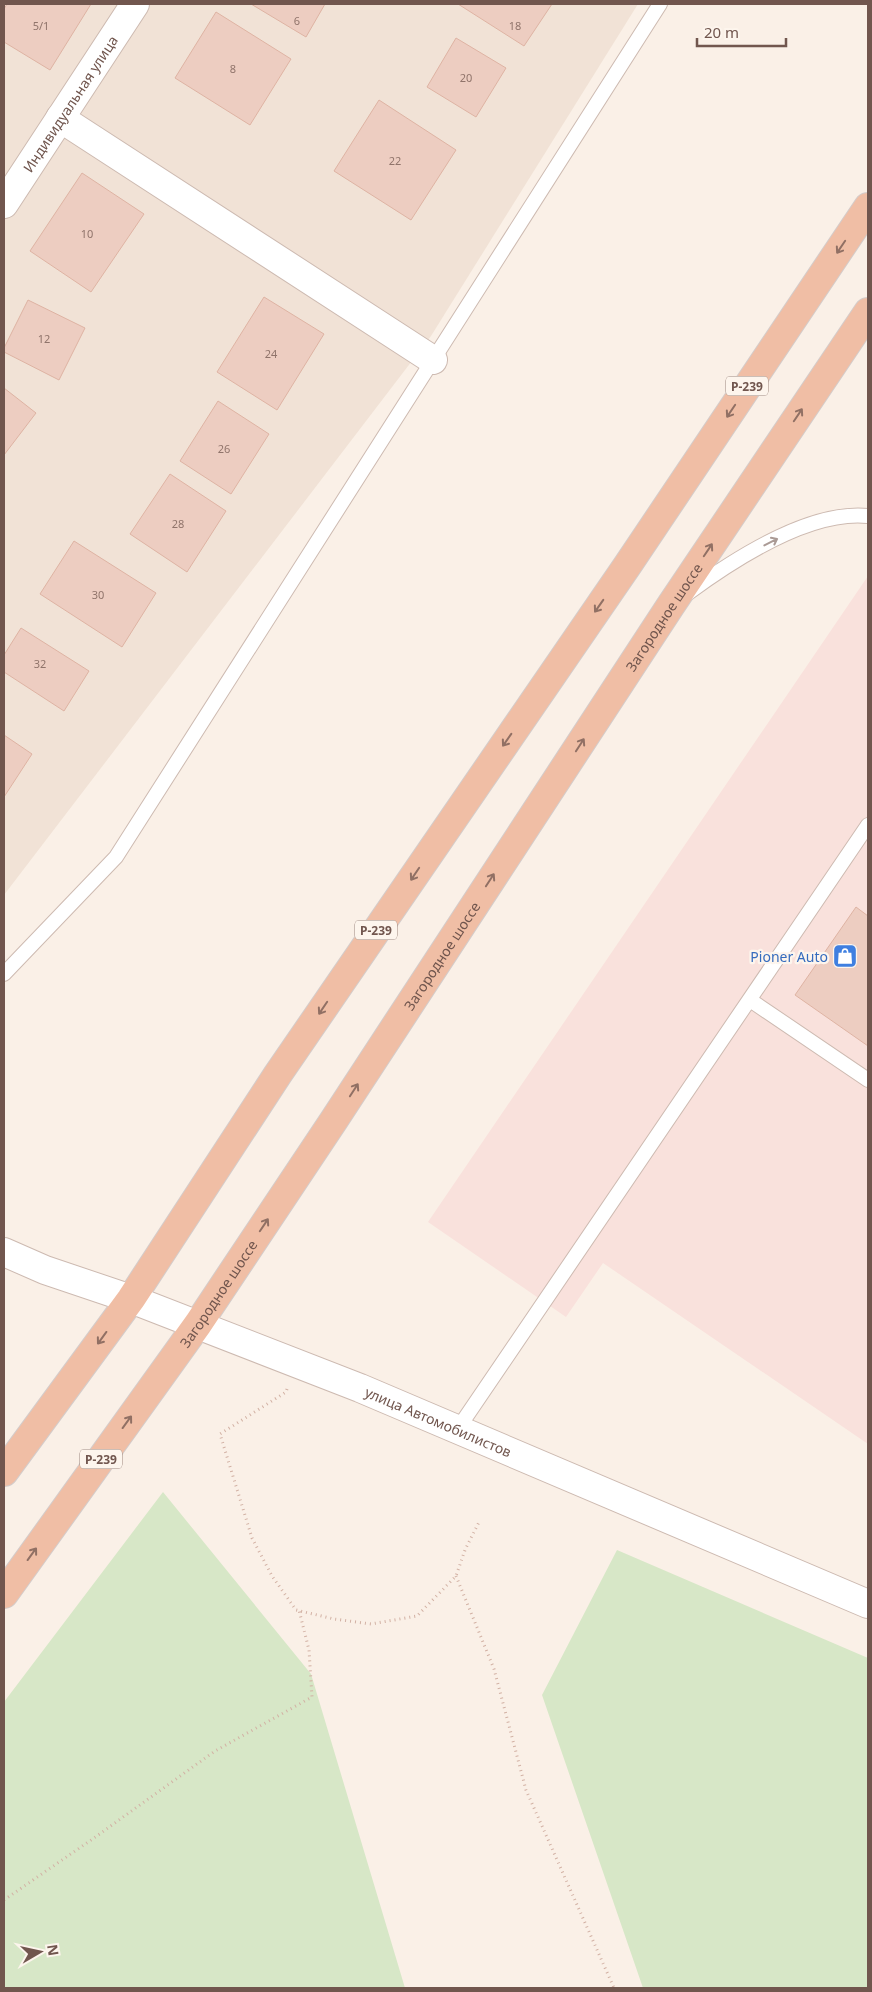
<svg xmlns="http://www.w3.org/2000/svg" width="872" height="1992" viewBox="0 0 872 1992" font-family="'Noto Sans',sans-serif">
	<rect width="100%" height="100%" fill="#faf0e7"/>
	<path fill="#f1e2d6" d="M 4,4 L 638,4 L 431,336 L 4,895 Z"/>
	<path fill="#f9e1dc" d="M 868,576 L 868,1444 L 603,1263 L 566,1317 L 428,1222 Z"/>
	<path fill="#d7e7c7" d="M 163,1492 L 311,1674 L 405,1988 L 4,1988 L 4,1702 Z
		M 617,1550 L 868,1658 L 868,1988 L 643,1988 L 542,1695 Z"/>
	<path fill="#edcdc1" stroke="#deb3a3" d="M 7,4 L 91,4 L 50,70 L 4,42 L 4,9 Z
		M 251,4 L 325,4 L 306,37 Z
		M 458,4 L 552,4 L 524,46 Z
		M 216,12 L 291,59 L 250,125 L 175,78 Z
		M 456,38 L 506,68 L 476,117 L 427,87 Z
		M 379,100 L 456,150 L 411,220 L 334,171 Z
		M 82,173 L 144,214 L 91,292 L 30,251 Z
		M 264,297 L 324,334 L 277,410 L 217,372 Z
		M 28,300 L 85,328 L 59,380 L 4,352 L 4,348 Z
		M 4,388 L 36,413 L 4,455 Z
		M 218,401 L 269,434 L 231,494 L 180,461 Z
		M 170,474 L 226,511 L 187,572 L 130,534 Z
		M 74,541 L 156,593 L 122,647 L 40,594 Z
		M 21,628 L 89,671 L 64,711 L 4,672 L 4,655 Z
		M 4,735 L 32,754 L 4,797 Z
		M 856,907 L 868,916 L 868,1046 L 795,995 Z"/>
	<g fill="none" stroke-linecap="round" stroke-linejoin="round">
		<defs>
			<path id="service" d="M 688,593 C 733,560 810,510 868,516
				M 4,974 L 116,857 L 660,4
				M 750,1000 L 868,1080
				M 457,1430 L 868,825"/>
			<g id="minor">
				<path d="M 60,118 L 433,360"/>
				<path id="s1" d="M 4,204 L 135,4"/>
				<path id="s2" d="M 131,1299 L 360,1388 L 868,1604"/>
			</g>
			<path id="tertiary" d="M 4,1252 L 45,1270 L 131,1299"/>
			<g id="trunk">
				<path d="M 4,1472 L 131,1299 L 278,1074 L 627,566 L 868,207"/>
				<path id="s3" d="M 4,1594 L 198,1324 L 334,1120 L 671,605 L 868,312"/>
			</g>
		</defs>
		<use href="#service" stroke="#cdbab1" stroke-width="16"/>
		<use href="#minor" stroke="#cdbab1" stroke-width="30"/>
		<use href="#tertiary" stroke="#cdbab1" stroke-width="30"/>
		<use href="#trunk" stroke="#d4ccca" stroke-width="30"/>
		<path stroke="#d2b1a4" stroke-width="3" stroke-dasharray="1 4" stroke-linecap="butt" d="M 287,1389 L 286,1392 L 220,1434 L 252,1538 L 272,1576 L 296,1610 L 334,1619 L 371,1624 L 417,1616 L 456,1576 L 465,1550 L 480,1520
			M 456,1576 L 494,1669 L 526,1790 L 614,1988
			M 4,1900 L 94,1838 L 215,1751 L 312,1697 L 309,1650 L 299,1610"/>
		<use href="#service" stroke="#fff" stroke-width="14"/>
		<use href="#minor" stroke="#fff" stroke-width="28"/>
		<use href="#tertiary" stroke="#fff" stroke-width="28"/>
		<use href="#trunk" stroke="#f0bea5" stroke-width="28"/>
	</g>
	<defs><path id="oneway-shaft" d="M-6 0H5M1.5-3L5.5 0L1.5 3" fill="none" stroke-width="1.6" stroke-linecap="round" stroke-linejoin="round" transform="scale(1.25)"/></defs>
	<g stroke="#917064">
		<use href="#oneway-shaft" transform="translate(841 247) rotate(124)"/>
		<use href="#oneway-shaft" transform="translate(731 411) rotate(124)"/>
		<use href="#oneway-shaft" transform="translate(798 415) rotate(-56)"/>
		<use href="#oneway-shaft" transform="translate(708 550) rotate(-56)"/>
		<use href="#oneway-shaft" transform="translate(599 606) rotate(125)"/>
		<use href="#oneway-shaft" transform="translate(507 740) rotate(125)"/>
		<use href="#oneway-shaft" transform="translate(580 745) rotate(-57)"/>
		<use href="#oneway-shaft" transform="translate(415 874) rotate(124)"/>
		<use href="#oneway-shaft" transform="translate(490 880) rotate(-57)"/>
		<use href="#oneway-shaft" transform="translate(323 1008) rotate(124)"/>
		<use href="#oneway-shaft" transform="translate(354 1090) rotate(-57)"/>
		<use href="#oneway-shaft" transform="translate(264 1225) rotate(-56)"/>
		<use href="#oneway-shaft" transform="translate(102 1338) rotate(126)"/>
		<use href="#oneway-shaft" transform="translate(127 1422) rotate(-54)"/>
		<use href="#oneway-shaft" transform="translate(32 1554) rotate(-54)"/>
	</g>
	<use stroke="#aa9a95" href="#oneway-shaft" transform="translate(771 542) rotate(-27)"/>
	<defs>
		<symbol id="shop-square" viewBox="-11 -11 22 22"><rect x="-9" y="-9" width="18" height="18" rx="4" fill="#3f7fe0" stroke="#fdf5ed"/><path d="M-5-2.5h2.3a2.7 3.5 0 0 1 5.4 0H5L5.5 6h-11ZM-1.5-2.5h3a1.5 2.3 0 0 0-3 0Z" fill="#fff"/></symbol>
	</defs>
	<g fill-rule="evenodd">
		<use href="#shop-square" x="831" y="942" width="28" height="28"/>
	</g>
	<g text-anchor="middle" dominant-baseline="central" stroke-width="4.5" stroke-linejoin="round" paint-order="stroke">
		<g font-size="11" fill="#90746b">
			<text x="297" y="20">6</text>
			<text x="41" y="25">5/1</text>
			<text x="515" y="25">18</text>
			<text x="233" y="68">8</text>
			<text x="466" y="77">20</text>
			<text x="395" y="160">22</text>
			<text x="87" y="233">10</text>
			<text x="44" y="338">12</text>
			<text x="271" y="353">24</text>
			<text x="224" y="448">26</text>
			<text x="178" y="523">28</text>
			<text x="98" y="594">30</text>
			<text x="40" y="663">32</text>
		</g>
		<g fill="#fdf5ed" stroke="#9b867e" stroke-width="1">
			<rect x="726" y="376.5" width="42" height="19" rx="4"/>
			<rect x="355" y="920.5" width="42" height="19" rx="4"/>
			<rect x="80" y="1449.5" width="42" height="19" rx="4"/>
		</g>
		<g font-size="12" font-weight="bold" fill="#71564e">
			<text x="747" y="386">Р-239</text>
			<text x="376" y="930">Р-239</text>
			<text x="101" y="1459">Р-239</text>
		</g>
		<g font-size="14" fill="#71564e" stroke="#fdf5ed">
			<text stroke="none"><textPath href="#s1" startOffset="120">Индивидуальная улица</textPath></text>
			<text stroke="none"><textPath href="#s3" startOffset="1179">Загородное шоссе</textPath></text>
			<text stroke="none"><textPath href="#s3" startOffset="774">Загородное шоссе</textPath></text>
			<text stroke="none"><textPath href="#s3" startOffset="369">Загородное шоссе</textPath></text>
			<text stroke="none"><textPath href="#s2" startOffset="331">улица Автомобилистов</textPath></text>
		</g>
		<g font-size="14" fill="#366cbe" stroke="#fdf5ed" text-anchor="end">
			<text x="828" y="956">Pioner Auto</text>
		</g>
	</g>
	<rect width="872" height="1992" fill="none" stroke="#71564e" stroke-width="10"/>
	<g transform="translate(40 1952) rotate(81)" stroke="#fdf5ed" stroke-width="4" paint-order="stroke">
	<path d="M0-4L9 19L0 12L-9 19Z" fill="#71564e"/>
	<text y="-8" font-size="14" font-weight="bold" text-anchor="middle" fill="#71564e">N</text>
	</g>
	<path d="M697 38v8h89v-8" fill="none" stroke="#71564e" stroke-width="2.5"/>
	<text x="704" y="38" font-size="15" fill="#71564e" stroke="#fdf5ed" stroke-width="4" paint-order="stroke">20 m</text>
</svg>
